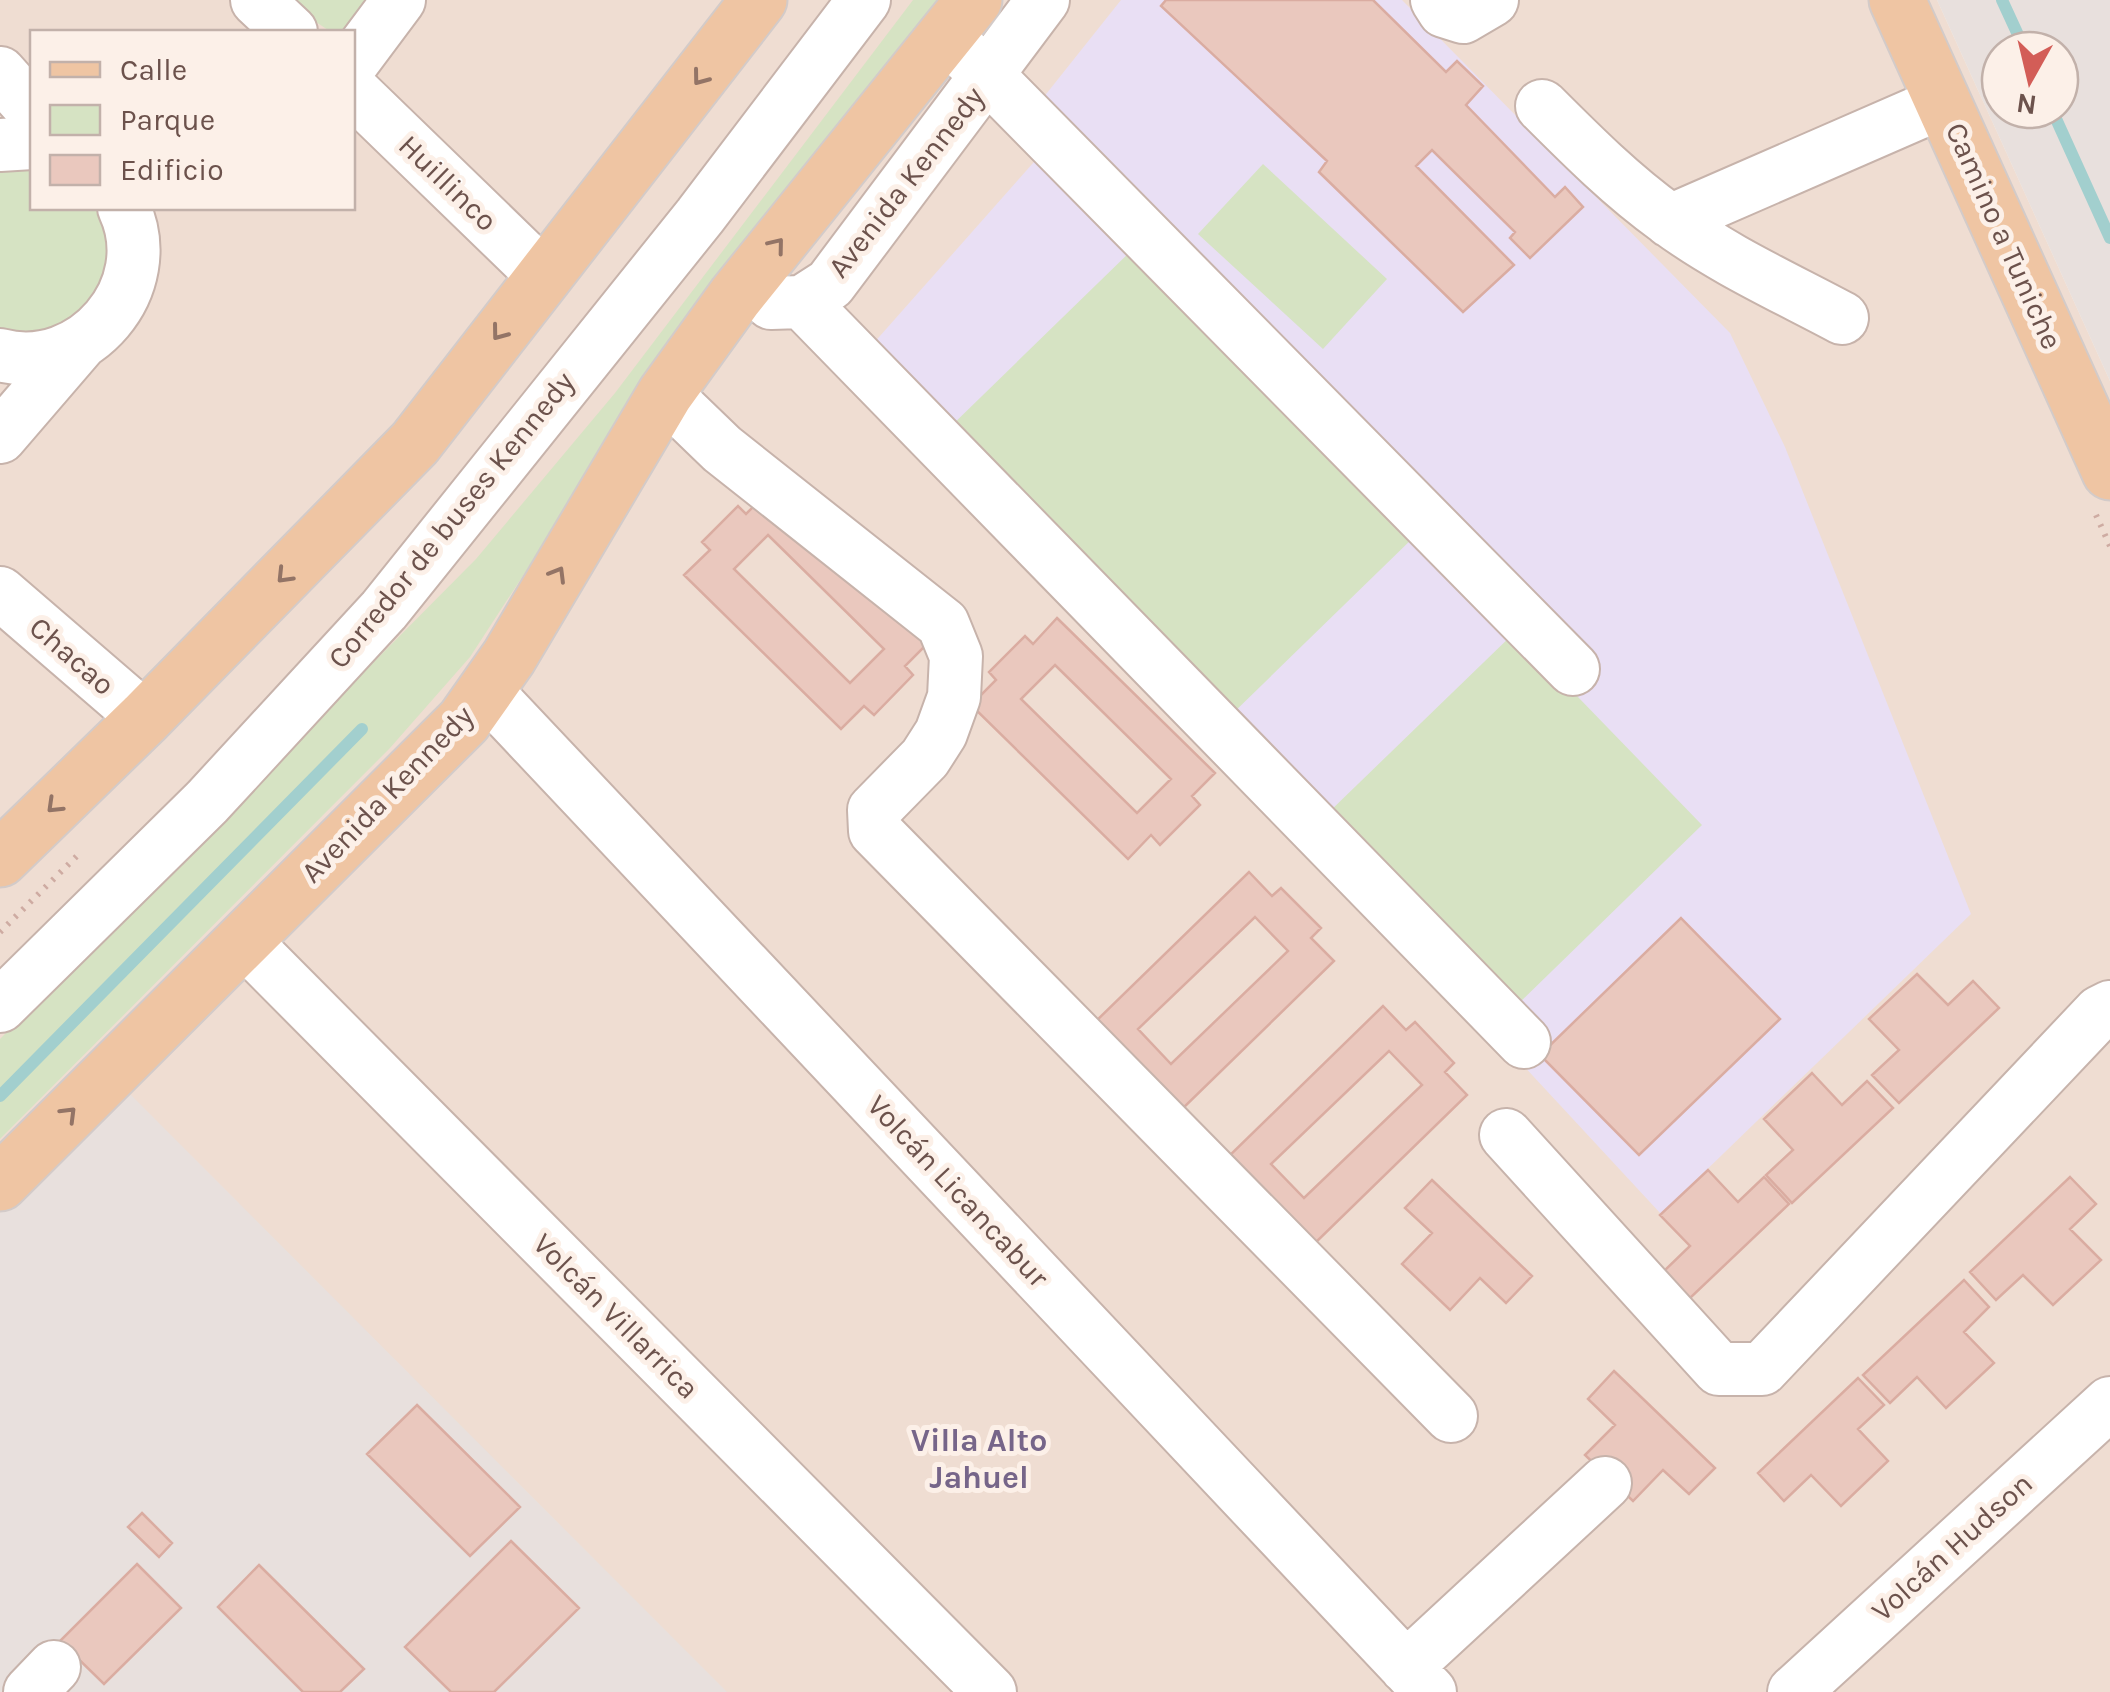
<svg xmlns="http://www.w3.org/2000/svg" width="2110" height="1692" viewBox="0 0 2110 1692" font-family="Karla,sans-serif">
	<rect width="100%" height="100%" fill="#f8ece2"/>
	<path fill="#efddd2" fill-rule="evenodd" d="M 0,0 L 1937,0 L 2110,381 L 2110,1692 L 0,1692 ZM 32,32 L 352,32 L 352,208 L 32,208 Z"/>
	<path fill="#e8e0dd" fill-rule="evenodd" d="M 1937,0 L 2110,0 L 2110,381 ZM 2000,50 L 2060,50 L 2060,110 L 2000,110 Z
		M 126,1090 L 727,1692 L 0,1692 L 0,1213 Z"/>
	<path fill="#e9dff4" d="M 1121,0 L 1402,0 L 1730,333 L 1785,447 L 1971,914 L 1661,1214 L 864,354 L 1065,127 L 1039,103 Z"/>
	<path fill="#d6e3c3" d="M 283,0 L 387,0 L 352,32 L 331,32 Z
		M 913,0 L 957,0 L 586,479 L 470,657 L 390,748 L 0,1139 L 0,1039 L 476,559 L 615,393 Z
		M 32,161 L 32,208 L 107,208 L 119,261 L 69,334 L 0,339 L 0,164 Z
		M 1263,164 L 1387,279 L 1323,349 L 1198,234 Z
		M 1134,248 L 1416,535 L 1228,718 L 946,431 Z
		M 1515,632 L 1702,825 L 1515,1007 L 1327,814 Z"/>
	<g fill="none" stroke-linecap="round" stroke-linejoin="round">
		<path stroke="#a2cfce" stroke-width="12" d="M 2002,0 L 2025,50
			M 2052,110 L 2110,238
			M 0,1096 L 362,729"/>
	</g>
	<path fill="#eac8be" stroke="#daaca1" stroke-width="2.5" fill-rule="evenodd" d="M 1166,0 L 1373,0 L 1446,72 L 1457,61 L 1483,86 L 1466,105 L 1555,197 L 1565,187 L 1583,207 L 1530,258 L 1510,238 L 1515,232 L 1432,150 L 1416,166 L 1514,265 L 1463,312 L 1319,172 L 1327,161 L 1161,6 Z
		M 771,489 L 928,643 L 905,666 L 913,675 L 874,715 L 864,706 L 841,729 L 684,575 L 710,550 L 702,542 L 738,506 L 746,514 ZM 768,535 L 884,649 L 850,683 L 734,569 Z
		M 1057,618 L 1215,773 L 1192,796 L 1200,805 L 1160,845 L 1151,835 L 1128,859 L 971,705 L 996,680 L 989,672 L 1025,636 L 1033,644 ZM 1055,665 L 1171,779 L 1137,813 L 1021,699 Z
		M 1249,872 L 1272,896 L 1281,888 L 1321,928 L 1311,938 L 1334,961 L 1177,1114 L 1091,1026 ZM 1255,917 L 1288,951 L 1171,1064 L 1138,1029 Z
		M 1681,918 L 1780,1019 L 1639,1155 L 1540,1055 Z
		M 1917,974 L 1948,1005 L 1973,981 L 1999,1008 L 1899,1103 L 1872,1075 L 1899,1050 L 1869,1019 Z
		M 1383,1006 L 1406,1030 L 1415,1022 L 1454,1063 L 1445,1072 L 1467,1095 L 1310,1248 L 1225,1160 ZM 1389,1051 L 1422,1085 L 1304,1198 L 1271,1164 Z
		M 1812,1073 L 1842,1105 L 1867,1081 L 1893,1108 L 1792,1203 L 1766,1175 L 1793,1150 L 1764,1119 Z
		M 1708,1170 L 1738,1202 L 1764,1177 L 1789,1204 L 1689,1299 L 1663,1272 L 1690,1246 L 1660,1215 Z
		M 2070,1177 L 2096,1204 L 2070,1229 L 2101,1260 L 2053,1305 L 2023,1275 L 1996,1300 L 1970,1272 Z
		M 1432,1180 L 1532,1276 L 1506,1303 L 1480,1278 L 1450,1310 L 1402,1264 L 1432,1233 L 1405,1208 Z
		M 1964,1280 L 1989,1307 L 1964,1332 L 1994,1363 L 1946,1408 L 1917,1377 L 1890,1403 L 1863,1375 Z
		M 1614,1371 L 1715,1468 L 1689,1494 L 1663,1470 L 1633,1501 L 1585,1455 L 1615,1425 L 1588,1399 Z
		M 1858,1378 L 1884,1405 L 1858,1429 L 1888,1461 L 1841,1506 L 1811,1475 L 1784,1501 L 1758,1473 Z
		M 417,1405 L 520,1507 L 470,1556 L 367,1454 Z
		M 142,1513 L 172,1543 L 159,1557 L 128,1527 Z
		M 511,1541 L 579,1608 L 494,1692 L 451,1692 L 405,1647 Z
		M 137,1564 L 181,1608 L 104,1684 L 60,1641 Z
		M 259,1565 L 364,1669 L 340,1692 L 303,1692 L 218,1607 Z"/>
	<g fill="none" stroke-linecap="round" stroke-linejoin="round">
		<defs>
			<path id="minor" d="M 257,0 L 291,32
				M 1437,0 L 1444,11 L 1463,17 L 1492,0
				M 946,37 L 988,76 L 1573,669
				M 352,63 L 399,0
				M 0,73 L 32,109
				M 352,90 L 543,275
				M 1542,106 C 1582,146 1622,186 1668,219 C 1722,259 1784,287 1842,318
				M 0,145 L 32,143
				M 1670,221 L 1943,102
				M 802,302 L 1524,1042
				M 771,303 L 802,302 L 830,284 L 1043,0
				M 0,355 C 84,377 161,287 124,208
				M 665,394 L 722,449 L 943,624 L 956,656 L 954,697 L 941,733 L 925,758 L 874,810 L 875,831 L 1451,1416
				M 0,437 L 80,344
				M 0,593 L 145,718
				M 486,691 L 1430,1692
				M 243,940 L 990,1692
				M 0,1006 L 207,802 L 384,610 L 700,216 L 864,0
				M 1506,1135 L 1719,1369 L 1762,1369 L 2100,1012 L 2110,1007
				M 1406,1667 L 1605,1483
				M 30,1692 L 54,1667
				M 1794,1692 L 2110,1403"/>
			<path id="major" d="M 1897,0 L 2110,472
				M 0,859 L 145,718 L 415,443 L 759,0
				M 0,1183 L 464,721 L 509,657 L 665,394 L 735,297 L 974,0"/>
		</defs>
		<use href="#minor" stroke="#c7b3ab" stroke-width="56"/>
		<use href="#major" stroke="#d3cbc9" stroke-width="59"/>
		<path stroke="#ceaba2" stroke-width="6" stroke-dasharray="2.5 8" stroke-linecap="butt" d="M 2096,515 L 2110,546
			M 0,932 L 81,852"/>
		<use href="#minor" stroke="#fff" stroke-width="52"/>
		<use href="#major" stroke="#efc5a3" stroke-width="55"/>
	</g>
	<defs><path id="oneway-chevron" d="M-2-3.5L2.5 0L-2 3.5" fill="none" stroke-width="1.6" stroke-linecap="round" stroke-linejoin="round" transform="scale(2.5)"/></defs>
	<g stroke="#937466">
		<use href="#oneway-chevron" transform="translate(700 78) rotate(127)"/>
		<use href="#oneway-chevron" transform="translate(777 245) rotate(-51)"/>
		<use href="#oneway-chevron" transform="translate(499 333) rotate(127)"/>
		<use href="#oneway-chevron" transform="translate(558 574) rotate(-59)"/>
		<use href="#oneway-chevron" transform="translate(284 576) rotate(134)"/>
		<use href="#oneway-chevron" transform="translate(54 806) rotate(136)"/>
		<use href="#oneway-chevron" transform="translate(69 1114) rotate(-45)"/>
	</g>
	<g text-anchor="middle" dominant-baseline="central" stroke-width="10" stroke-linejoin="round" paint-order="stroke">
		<g font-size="30" fill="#6c524c" stroke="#fcf0e8">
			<text transform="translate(906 182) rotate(-52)">Avenida Kennedy</text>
			<text transform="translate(448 183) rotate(44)">Huillinco</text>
			<text transform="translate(2004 236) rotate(66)">Camino a Tuniche</text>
			<text transform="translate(451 520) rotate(-51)">Corredor de buses Kennedy</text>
			<text transform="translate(72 656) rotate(41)">Chacao</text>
			<text transform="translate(387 794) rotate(-46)">Avenida Kennedy</text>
			<text transform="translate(958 1191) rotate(47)">Volcán Licancabur</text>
			<text transform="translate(616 1316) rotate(45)">Volcán Villarrica</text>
			<text transform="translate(1952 1547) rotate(-42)">Volcán Hudson</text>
		</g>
		<g font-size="32" font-weight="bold" fill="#766589" stroke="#fcf0e8">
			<text x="979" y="1440">Villa Alto<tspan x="979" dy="37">Jahuel</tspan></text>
		</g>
	</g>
	<rect x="30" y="30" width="325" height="180" fill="#fcf0e8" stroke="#c2b1aa" stroke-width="2.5"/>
	<rect x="50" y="62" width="50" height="15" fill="#efc5a3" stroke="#c2b1aa" stroke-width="2.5"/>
	<text x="120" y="80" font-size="30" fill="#6c524c">Calle</text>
	<rect x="50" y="105" width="50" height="30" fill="#d6e3c3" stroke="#c2b1aa" stroke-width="2.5"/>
	<text x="120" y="130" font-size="30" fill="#6c524c">Parque</text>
	<rect x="50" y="155" width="50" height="30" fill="#eac8be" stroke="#c2b1aa" stroke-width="2.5"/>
	<text x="120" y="180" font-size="30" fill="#6c524c">Edificio</text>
	<g transform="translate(2030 80) rotate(188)"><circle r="48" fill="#fcf0e8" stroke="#c2b1aa" stroke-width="2.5"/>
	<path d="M0-8L18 38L0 25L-18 38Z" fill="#d35d57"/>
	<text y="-15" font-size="28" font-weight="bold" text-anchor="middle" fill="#6c524c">N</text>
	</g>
</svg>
